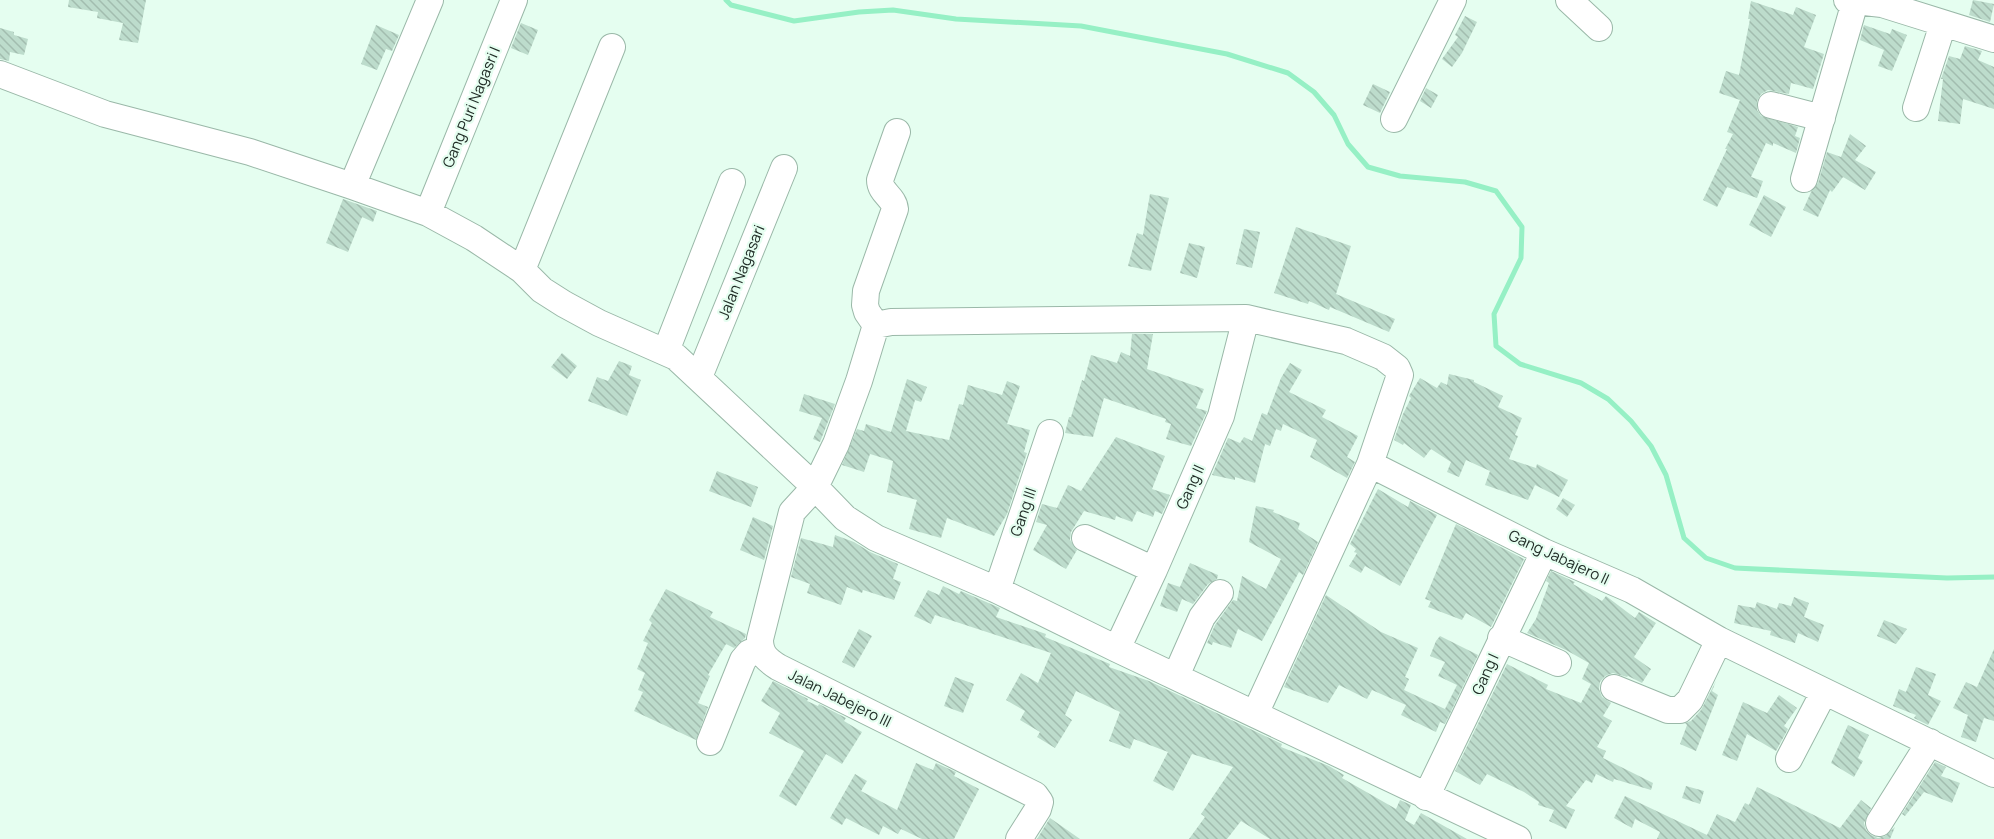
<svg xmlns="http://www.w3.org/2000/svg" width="1994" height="839" viewBox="0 0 1994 839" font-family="Manrope,sans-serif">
	<defs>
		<pattern id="building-back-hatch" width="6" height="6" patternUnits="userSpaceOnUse" patternTransform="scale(1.5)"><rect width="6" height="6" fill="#bddccc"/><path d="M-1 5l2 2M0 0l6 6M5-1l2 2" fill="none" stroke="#a2bdaf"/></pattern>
	</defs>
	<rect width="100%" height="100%" fill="#e5fef0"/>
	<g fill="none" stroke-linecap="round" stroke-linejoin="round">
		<path stroke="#96f0c5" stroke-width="5" d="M 726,0 L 731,5 L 794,21 L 859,12 L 893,10 L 956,19 L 1081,26 L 1227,54 L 1288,73 L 1314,92 L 1334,115 L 1348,144 L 1368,167 L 1400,176 L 1465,182 L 1496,191 L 1522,227 L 1521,258 L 1494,314 L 1496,346 L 1520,364 L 1581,383 L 1608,399 L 1631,421 L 1651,446 L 1666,475 L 1684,538 L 1706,558 L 1735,568 L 1947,578 L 1994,577"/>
	</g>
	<path fill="url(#building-back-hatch)" d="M 69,0 L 146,0 L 138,43 L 119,40 L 123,23 L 97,18 L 98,12 L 68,7 Z
		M 1973,0 L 1994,4 L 1990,22 L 1969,15 Z
		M 1751,1 L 1793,15 L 1796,7 L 1816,15 L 1804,47 L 1824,54 L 1813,89 L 1791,83 L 1789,94 L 1768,90 L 1761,94 L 1757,101 L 1757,110 L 1761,116 L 1798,127 L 1795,136 L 1800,138 L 1796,153 L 1773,143 L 1773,146 L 1766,143 L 1751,177 L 1763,181 L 1757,198 L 1727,187 L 1717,207 L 1703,200 L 1727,149 L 1725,149 L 1733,134 L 1727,132 L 1740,100 L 1719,93 L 1726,71 L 1739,75 L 1750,19 L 1748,19 Z
		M 1465,16 L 1477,22 L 1462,53 L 1452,67 L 1442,59 L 1458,37 L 1455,35 Z
		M 521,23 L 538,30 L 528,55 L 511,48 Z
		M 376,25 L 399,35 L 392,51 L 386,49 L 377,70 L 361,64 Z
		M 1864,25 L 1890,34 L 1892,29 L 1907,35 L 1892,71 L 1878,66 L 1884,50 L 1860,40 Z
		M 0,28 L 14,32 L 14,35 L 28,39 L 24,55 L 10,52 L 9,61 L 0,59 Z
		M 1965,46 L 1982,51 L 1978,60 L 1994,67 L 1994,109 L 1963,99 L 1960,124 L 1938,121 L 1943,79 L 1941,79 L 1949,56 L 1960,59 Z
		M 1373,84 L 1390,92 L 1380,113 L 1363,105 Z
		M 1426,88 L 1438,95 L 1431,108 L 1420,101 Z
		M 1850,134 L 1866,146 L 1855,160 L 1876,172 L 1865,190 L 1843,177 L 1832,192 L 1830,190 L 1818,217 L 1803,210 L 1811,192 L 1818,183 L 1827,152 L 1841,157 Z
		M 1150,194 L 1169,198 L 1151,271 L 1128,266 L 1137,233 L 1143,235 Z
		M 1764,195 L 1786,207 L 1771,237 L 1749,225 Z
		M 343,199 L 377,211 L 373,222 L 362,217 L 348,252 L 326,243 Z
		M 1296,227 L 1351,246 L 1336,294 L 1395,319 L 1389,332 L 1330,307 L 1329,310 L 1309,301 L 1308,304 L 1274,293 Z
		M 1244,229 L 1260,232 L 1252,268 L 1236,264 Z
		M 1189,243 L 1205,247 L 1197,278 L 1180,273 Z
		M 1132,334 L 1153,334 L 1147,369 L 1204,389 L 1196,408 L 1207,411 L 1191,446 L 1166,439 L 1171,424 L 1165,422 L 1166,419 L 1104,398 L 1093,437 L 1065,433 L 1069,417 L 1071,417 L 1082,380 L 1084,381 L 1091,355 L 1117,363 L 1121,352 L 1130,356 Z
		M 562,353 L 577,366 L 567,379 L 551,367 Z
		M 619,361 L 632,366 L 629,375 L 641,380 L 627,416 L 588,401 L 597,377 L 608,381 Z
		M 1290,363 L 1302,370 L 1289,392 L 1326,410 L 1322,417 L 1358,436 L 1347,457 L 1355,462 L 1347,478 L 1310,457 L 1317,440 L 1283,424 L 1281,431 L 1276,429 L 1270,446 L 1265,444 L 1255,483 L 1235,477 L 1235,480 L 1212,475 L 1228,438 L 1240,443 L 1244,437 L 1252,441 L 1262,413 L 1267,415 L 1281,378 Z
		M 1449,374 L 1474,380 L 1474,382 L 1503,396 L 1498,407 L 1522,418 L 1515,435 L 1518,436 L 1509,459 L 1536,468 L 1537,464 L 1568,480 L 1559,497 L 1535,485 L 1528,500 L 1485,485 L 1490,471 L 1466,460 L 1459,477 L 1447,472 L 1451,462 L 1431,449 L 1424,458 L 1404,443 L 1403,445 L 1394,440 L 1403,414 L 1411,398 L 1409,396 L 1420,378 L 1437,388 L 1441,382 L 1447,385 Z
		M 907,379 L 927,387 L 921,402 L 915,400 L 906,431 L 949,440 L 959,404 L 963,405 L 968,385 L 1002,395 L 1007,381 L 1020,386 L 1007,424 L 1030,430 L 1024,452 L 1027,453 L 1007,514 L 994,536 L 947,518 L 941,538 L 909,529 L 917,500 L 887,492 L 893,461 L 870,454 L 864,472 L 842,465 L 857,429 L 864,431 L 866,424 L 891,432 Z
		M 804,394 L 835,404 L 820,442 L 813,439 L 822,418 L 799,411 Z
		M 1116,437 L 1165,456 L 1152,489 L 1170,495 L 1162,514 L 1155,511 L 1153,517 L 1137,511 L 1132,522 L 1116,516 L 1115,520 L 1084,511 L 1071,532 L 1070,540 L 1077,550 L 1066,569 L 1033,550 L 1047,525 L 1036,522 L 1042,504 L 1057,508 L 1068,485 L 1081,491 Z
		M 717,471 L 758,487 L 751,507 L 709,491 Z
		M 1378,489 L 1408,507 L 1410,501 L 1437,515 L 1400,586 L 1365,566 L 1361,573 L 1349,566 L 1357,553 L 1354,552 L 1356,549 L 1350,544 Z
		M 1563,498 L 1575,505 L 1567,517 L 1556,509 Z
		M 1256,506 L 1274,510 L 1273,512 L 1300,523 L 1298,529 L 1318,542 L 1303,575 L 1299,572 L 1262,641 L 1238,629 L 1231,648 L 1213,642 L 1212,645 L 1207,643 L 1215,625 L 1233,600 L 1237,601 L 1242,576 L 1266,589 L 1281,559 L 1249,542 Z
		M 753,517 L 773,526 L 764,560 L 740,550 Z
		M 1456,524 L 1524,559 L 1491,627 L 1466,613 L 1462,620 L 1428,607 L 1431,601 L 1425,599 Z
		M 835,535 L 854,542 L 870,552 L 898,564 L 893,579 L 901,582 L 894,600 L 863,590 L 862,593 L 847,587 L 841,605 L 807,593 L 810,584 L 791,577 L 801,538 L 833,547 Z
		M 1190,563 L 1218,575 L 1217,579 L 1208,584 L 1193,604 L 1182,599 L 1177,612 L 1160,606 L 1168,583 L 1180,587 Z
		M 1551,571 L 1575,582 L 1573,584 L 1602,601 L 1606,596 L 1635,618 L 1639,612 L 1656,623 L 1634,657 L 1651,669 L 1642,683 L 1628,676 L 1627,677 L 1613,673 L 1605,676 L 1600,682 L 1599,689 L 1602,697 L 1611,703 L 1603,716 L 1612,721 L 1597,747 L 1606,751 L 1603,758 L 1653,783 L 1651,790 L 1614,779 L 1613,782 L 1596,774 L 1592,783 L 1586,780 L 1566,806 L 1575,810 L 1566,829 L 1549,821 L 1554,810 L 1538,805 L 1539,802 L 1524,792 L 1487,774 L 1480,785 L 1455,771 L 1507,664 L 1548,685 L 1546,689 L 1581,703 L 1591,684 L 1582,679 L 1589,663 L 1566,650 L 1527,633 L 1536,619 L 1549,583 L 1546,581 Z
		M 943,586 L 959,594 L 961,591 L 1000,608 L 996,617 L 1046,634 L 1045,637 L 1110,664 L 1109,667 L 1149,681 L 1204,707 L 1282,744 L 1281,747 L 1329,766 L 1344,775 L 1342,778 L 1396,809 L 1400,800 L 1411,805 L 1405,820 L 1414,825 L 1421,813 L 1467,839 L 1270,839 L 1241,821 L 1227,839 L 1189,839 L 1205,817 L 1201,814 L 1233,767 L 1192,754 L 1173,791 L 1153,781 L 1168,752 L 1134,739 L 1130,749 L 1109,741 L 1120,712 L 1076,691 L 1065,715 L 1072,720 L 1055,748 L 1037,737 L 1040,732 L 1020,720 L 1025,711 L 1006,700 L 1021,673 L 1038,683 L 1051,653 L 935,615 L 931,624 L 914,616 L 928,590 L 939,595 Z
		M 666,589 L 713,612 L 710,617 L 746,634 L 745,638 L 734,648 L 726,644 L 708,675 L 710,676 L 698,703 L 708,707 L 696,740 L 634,711 L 643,692 L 638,690 L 645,673 L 637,669 L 648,643 L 643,641 L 652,623 L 649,620 Z
		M 1326,595 L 1381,632 L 1418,648 L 1405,677 L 1409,679 L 1404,690 L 1445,709 L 1457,685 L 1438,676 L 1445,662 L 1430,656 L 1436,641 L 1440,636 L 1478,655 L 1445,724 L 1440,722 L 1436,732 L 1401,715 L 1406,705 L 1372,690 L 1367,699 L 1339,685 L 1328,703 L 1284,687 Z
		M 1794,597 L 1809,603 L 1804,617 L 1824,625 L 1818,642 L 1798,633 L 1795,643 L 1770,635 L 1771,631 L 1734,623 L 1738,605 L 1755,608 L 1757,602 L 1777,609 L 1779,603 L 1791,606 Z
		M 1884,620 L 1907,629 L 1896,644 L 1877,636 Z
		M 859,629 L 872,636 L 854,668 L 842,662 Z
		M 1994,649 L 1994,721 L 1984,718 L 1976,742 L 1961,737 L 1968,715 L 1953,708 L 1966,682 L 1977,687 Z
		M 1916,667 L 1936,674 L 1928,695 L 1941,701 L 1928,725 L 1914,718 L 1916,715 L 1893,706 L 1899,689 L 1906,692 Z
		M 955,677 L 974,684 L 963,713 L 944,706 Z
		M 773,681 L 808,699 L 807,701 L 818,706 L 819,704 L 846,718 L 844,721 L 862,732 L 842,764 L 826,754 L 796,806 L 779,796 L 804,751 L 769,733 L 780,713 L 761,701 Z
		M 1716,681 L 1712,691 L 1718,695 L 1696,751 L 1680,744 L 1687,725 L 1685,723 L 1691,721 L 1701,710 Z
		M 1779,695 L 1797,708 L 1784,726 L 1788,729 L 1776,751 L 1747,734 L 1737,761 L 1722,755 L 1743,702 L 1767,713 Z
		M 1848,725 L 1869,735 L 1858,758 L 1863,761 L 1854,777 L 1831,763 Z
		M 1935,762 L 1946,767 L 1941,776 L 1960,783 L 1952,803 L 1924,792 L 1905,816 L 1902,814 Z
		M 916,763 L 933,770 L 936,763 L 956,772 L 954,776 L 979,789 L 954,839 L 922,839 L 901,829 L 898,834 L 883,826 L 879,835 L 846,818 L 842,825 L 830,818 L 855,774 L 867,781 L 861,791 L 897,810 Z
		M 1686,786 L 1704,791 L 1700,804 L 1682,798 Z
		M 1757,787 L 1840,828 L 1861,800 L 1871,808 L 1864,823 L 1866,830 L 1871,835 L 1878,838 L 1885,836 L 1895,827 L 1890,839 L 1657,839 L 1660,832 L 1635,819 L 1632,828 L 1614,818 L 1625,796 L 1707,835 L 1717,814 L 1735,822 L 1745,803 L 1749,805 Z
		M 1050,818 L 1080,839 L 1037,839 Z"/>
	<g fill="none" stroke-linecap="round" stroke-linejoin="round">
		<defs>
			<path id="minor" d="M 1569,0 L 1599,28
				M 1847,0 L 1882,4 L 1994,39
				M 0,74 L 105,114 L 250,152 L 352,186 L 428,213 L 474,238 L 522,270 L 542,290 L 564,304 L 599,323 L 676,357 L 815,487 L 845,518 L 876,538 L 997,590 L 1117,649 L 1518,839
				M 1771,105 L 1822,118
				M 1916,108 L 1943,24
				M 1394,119 L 1453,0
				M 1804,179 L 1855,2
				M 352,186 L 430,0
				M 428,213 L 514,0
				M 522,270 L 612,47
				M 876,325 L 867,312 L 865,305 L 866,291 L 895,209 C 894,197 880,193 880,180 L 897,132
				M 666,351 L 732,182
				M 699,377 L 784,168
				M 1085,538 L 1154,570
				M 997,590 L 1050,433
				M 1501,638 L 1558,663
				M 1117,649 L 1154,570 L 1221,416 L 1246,318
				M 1176,676 L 1202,617 L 1220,593
				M 1614,688 L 1668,710 L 1680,710 L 1690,700 L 1719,640
				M 1255,714 L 1370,464 L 1544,552 L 1632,590 L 1719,640 L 1994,774
				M 710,742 L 743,660 L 749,653 L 760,649
				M 1789,759 L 1824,692
				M 1426,797 L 1544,552
				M 1879,823 L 1930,742
				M 1019,839 L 1038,809 L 1040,802 L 1035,795 L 778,667 C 766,659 760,654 760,639 L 792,512 L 815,487 L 836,444 L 859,381 L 876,325 L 891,322 L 1246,318 L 1346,341 L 1383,357 L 1397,368 L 1400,375 L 1370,464"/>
		</defs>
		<use href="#minor" stroke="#9ab8a8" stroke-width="28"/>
		<use href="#minor" stroke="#fff" stroke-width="26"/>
	</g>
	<g text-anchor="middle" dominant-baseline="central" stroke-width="4.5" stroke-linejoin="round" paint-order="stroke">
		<g font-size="15" fill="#212d27" stroke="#e5fef0">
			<text transform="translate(471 107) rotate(-68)">Gang Puri Nagasri I</text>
			<text transform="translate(741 272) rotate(-68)">Jalan Nagasari</text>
			<text transform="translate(1190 487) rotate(-66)">Gang II</text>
			<text transform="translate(1023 512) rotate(-71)">Gang III</text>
			<text transform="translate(1559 557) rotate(25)">Gang Jabajero II</text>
			<text transform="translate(1485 674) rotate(-66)">Gang I</text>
			<text transform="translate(840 698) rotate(26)">Jalan Jabejero III</text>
		</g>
	</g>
</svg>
